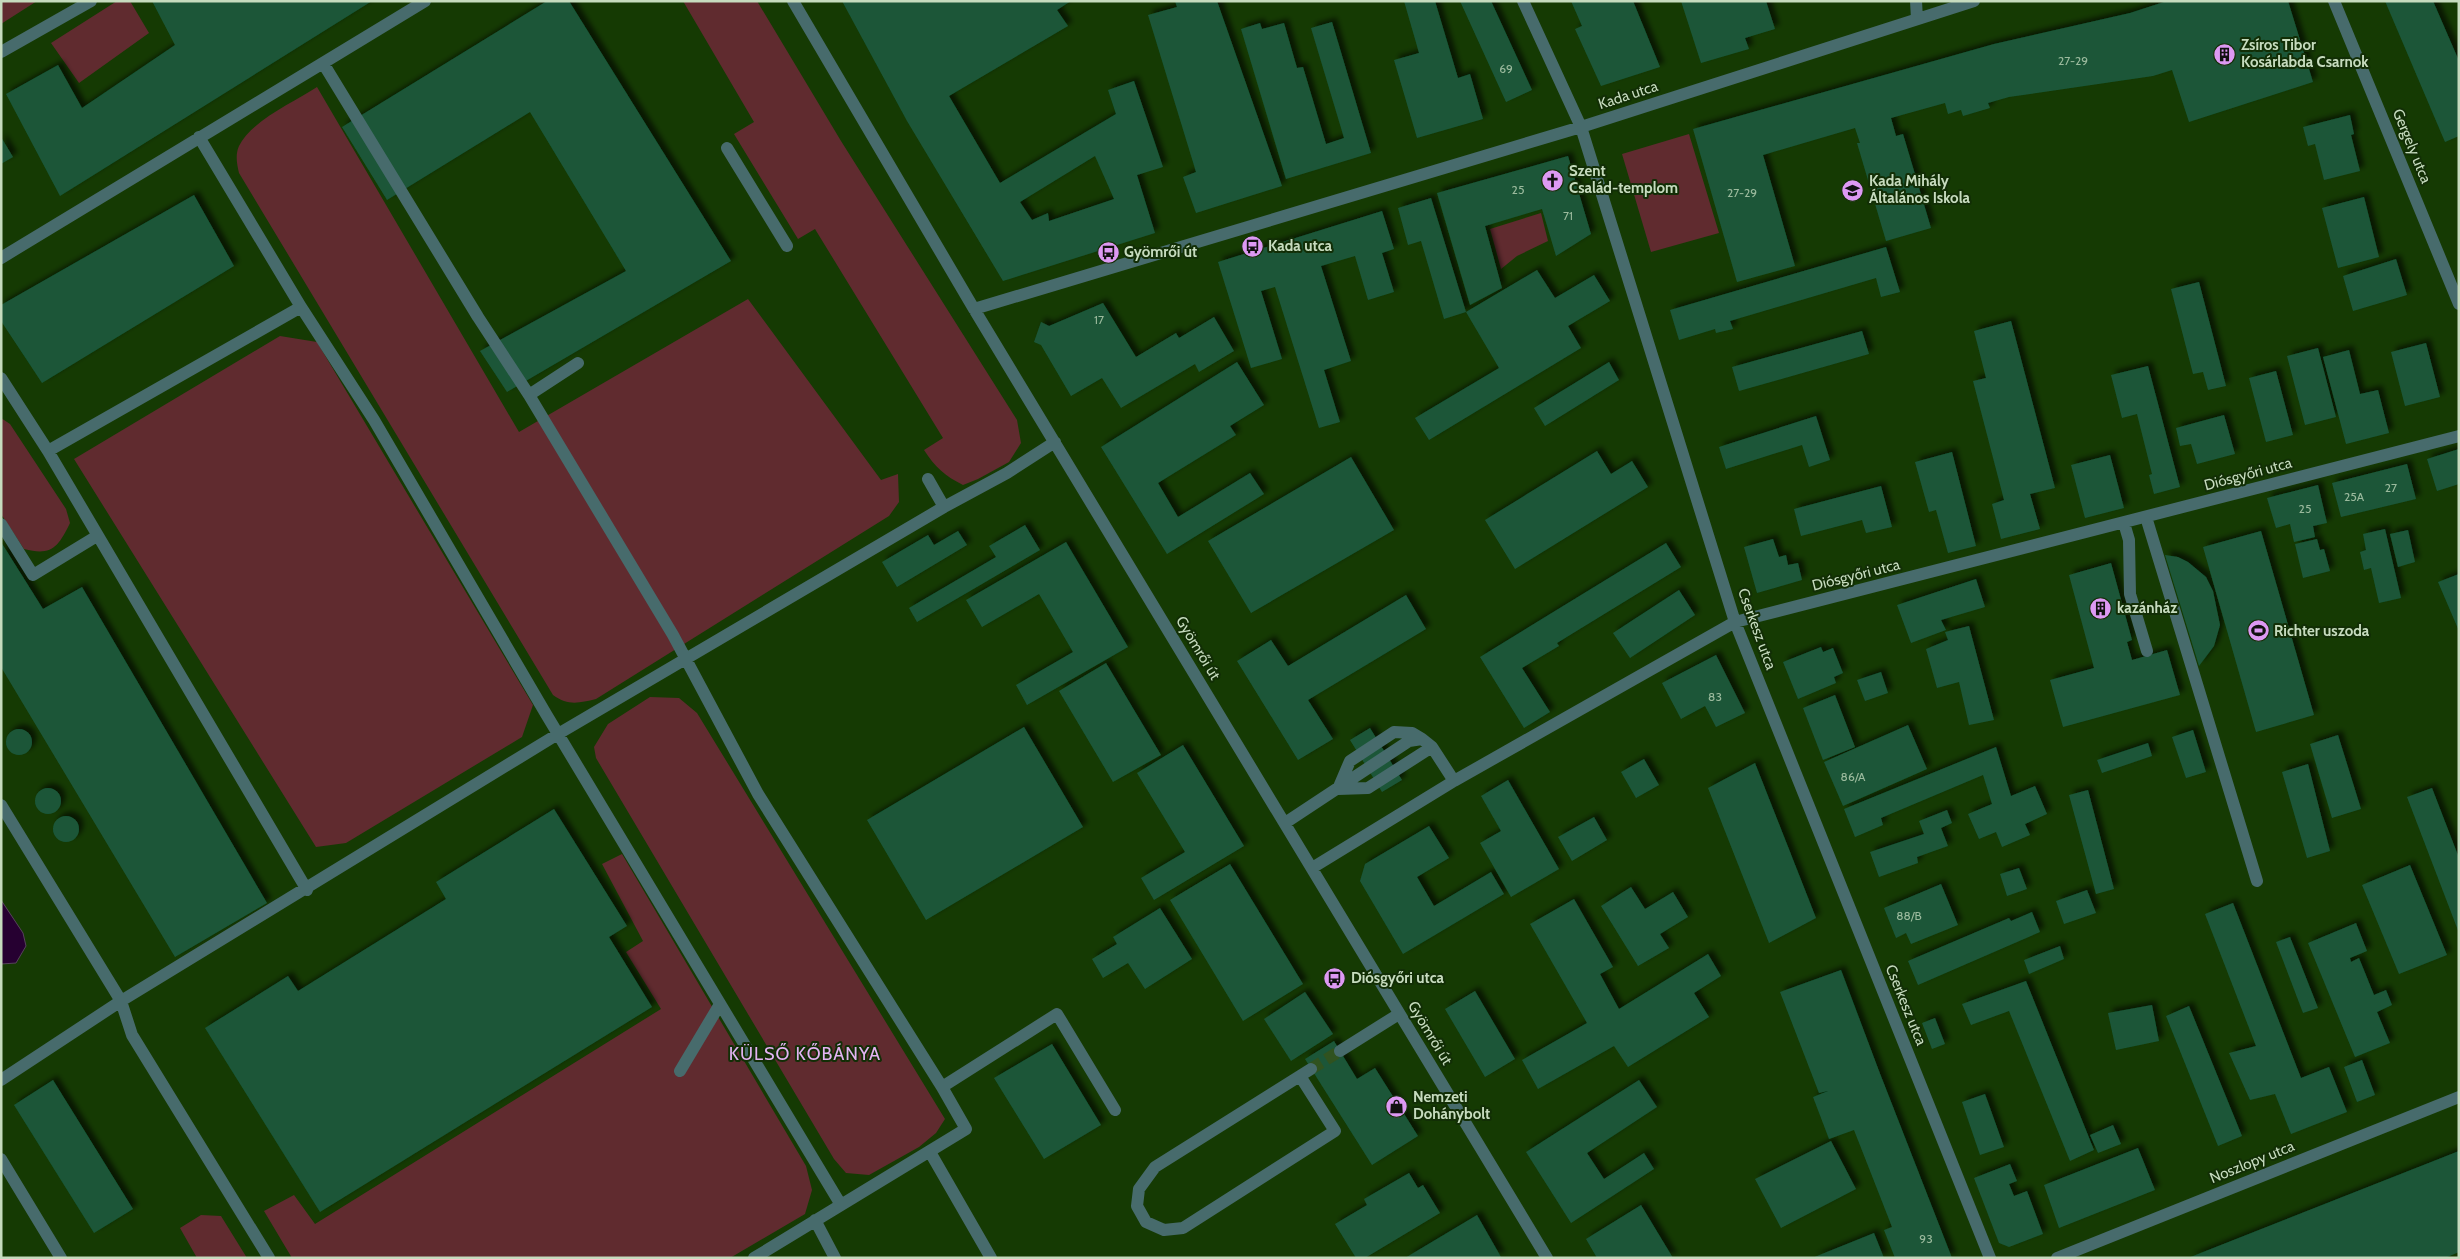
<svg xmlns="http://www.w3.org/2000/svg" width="2460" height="1259" viewBox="0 0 2460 1259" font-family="Cabin,sans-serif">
	<defs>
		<filter id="shadow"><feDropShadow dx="4.5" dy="-4.5" stdDeviation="2.5" flood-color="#0009"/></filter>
	</defs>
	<rect width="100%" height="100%" fill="#153a03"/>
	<path fill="#602b2f" d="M 1,1 L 37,1 L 1,24 Z
		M 117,1 L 130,1 L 149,33 L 79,83 L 51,43 Z
		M 683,1 L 757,1 L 841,141 L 1017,420 L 1021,443 L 1009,462 L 978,479 L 963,485 C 945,476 935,467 924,450 L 943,438 L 815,229 L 798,239 L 734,134 L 754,122 Z
		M 317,87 L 519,432 L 748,299 L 881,480 L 898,474 L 899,502 L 889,516 L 596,699 C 579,703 568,706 553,695 L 239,173 C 237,164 235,155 239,146 C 251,121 294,102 317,87 Z
		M 1689,134 L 1719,233 L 1651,252 L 1622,154 Z
		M 1541,213 L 1548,241 L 1517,256 L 1501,269 L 1490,229 Z
		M 280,336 L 317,342 L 533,705 L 522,737 L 346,843 L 316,847 L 74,459 Z
		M 1,418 L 10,424 L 66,509 L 70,523 C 58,548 51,556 24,549 L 1,514 Z
		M 650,697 L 679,698 L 697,713 L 945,1119 L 936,1133 L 919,1147 L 869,1175 L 846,1173 L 834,1159 L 596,758 L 594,747 L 608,724 Z
		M 622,854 L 806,1166 L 812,1190 L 805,1214 L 730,1258 L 292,1258 L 264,1211 L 294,1195 L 315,1224 L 661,1009 L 626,952 L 643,941 L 602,864 Z
		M 201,1215 L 221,1216 L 247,1258 L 197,1258 L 180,1228 Z"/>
	<path fill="#260031" stroke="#56425b" d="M 1,900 L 23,933 L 26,946 L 16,963 L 1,964 Z"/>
	<path fill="#1a5739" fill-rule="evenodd" filter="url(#shadow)" d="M 152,1 L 372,1 L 60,196 L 6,94 L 58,65 L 82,108 L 175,45 Z
		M 547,1 L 569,1 L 731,261 L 507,392 L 480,351 L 626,271 L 530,112 L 387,200 L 342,127 Z
		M 842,1 L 1071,1 L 1057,10 L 1068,26 L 949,96 L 1000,183 L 1116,114 L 1108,90 L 1134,81 L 1163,167 L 1137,175 L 1155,233 L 1003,281 L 907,121 ZM 1095,156 L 1114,199 L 1049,221 L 1048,213 L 1032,220 L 1020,202 Z
		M 1175,1 L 1217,1 L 1282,186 L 1196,213 L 1183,177 L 1196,172 L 1148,15 L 1177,7 Z
		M 1404,1 L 1435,1 L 1458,78 L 1470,74 L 1483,119 L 1417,138 L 1394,60 L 1419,53 Z
		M 1460,1 L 1491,1 L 1532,90 L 1506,102 Z
		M 1571,1 L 1633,1 L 1660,67 L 1601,86 L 1575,29 L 1582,26 Z
		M 1681,1 L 1766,1 L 1775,29 L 1745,38 L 1749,49 L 1701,63 Z
		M 2167,1 L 2288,1 L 2313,82 L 2189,122 L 2172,70 L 2153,76 L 2009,97 L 1988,103 L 1990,108 L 1963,116 L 1961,110 L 1948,114 L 1945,103 L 1891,118 L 1896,136 L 1903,134 L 1931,228 L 1886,241 L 1857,143 L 1860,143 L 1855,128 L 1763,155 L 1795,266 L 1737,282 L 1693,129 L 1994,44 L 2130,13 Z
		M 2385,1 L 2433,1 L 2459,61 L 2459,136 L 2445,142 Z
		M 1332,22 L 1371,153 L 1286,179 L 1241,29 L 1260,23 L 1262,29 L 1284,23 L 1297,68 L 1303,67 L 1326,144 L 1344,138 L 1311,28 Z
		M 2350,115 L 2354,134 L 2351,135 L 2360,171 L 2324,180 L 2315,144 L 2308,146 L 2303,127 Z
		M 1,137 L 13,157 L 1,164 Z
		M 1568,156 L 1591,234 L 1556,256 L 1542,209 L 1485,226 L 1502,288 L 1470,305 L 1437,193 Z
		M 194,195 L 234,266 L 42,383 L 1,321 L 1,305 Z
		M 2364,197 L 2379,257 L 2338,268 L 2322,208 Z
		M 1431,198 L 1466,312 L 1444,319 L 1421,241 L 1408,245 L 1398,208 Z
		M 1382,211 L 1394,249 L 1382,253 L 1394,292 L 1368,300 L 1355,256 L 1321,266 L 1351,361 L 1324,370 L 1340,422 L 1319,428 L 1275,287 L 1261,291 L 1282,359 L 1251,368 L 1218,262 Z
		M 1886,247 L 1900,292 L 1881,297 L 1876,278 L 1730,321 L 1733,329 L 1716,333 L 1715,329 L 1679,340 L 1670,310 Z
		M 2396,259 L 2407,295 L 2353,311 L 2343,276 Z
		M 1537,270 L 1555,298 L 1594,275 L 1610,301 L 1568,326 L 1581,348 L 1429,440 L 1415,418 L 1499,368 L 1466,312 Z
		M 2199,282 L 2226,386 L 2208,390 L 2203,372 L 2193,374 L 2171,289 Z
		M 1103,303 L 1136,357 L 1176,333 L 1179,338 L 1214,317 L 1234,351 L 1199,372 L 1195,364 L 1121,408 L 1102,378 L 1071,396 L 1041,345 L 1034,342 L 1041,322 L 1049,326 Z
		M 2011,321 L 2055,488 L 2030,494 L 2040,529 L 2001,539 L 1992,504 L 2004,500 L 1973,381 L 1986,378 L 1974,331 Z
		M 1862,331 L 1869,354 L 1739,391 L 1732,367 Z
		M 2426,343 L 2440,397 L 2405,406 L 2391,352 Z
		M 2318,348 L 2336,417 L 2305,425 L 2287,356 Z
		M 2349,350 L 2360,394 L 2378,390 L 2389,433 L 2346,444 L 2323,357 Z
		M 1237,362 L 1264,405 L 1230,426 L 1236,435 L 1158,483 L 1178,517 L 1250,473 L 1264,494 L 1167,554 L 1101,447 Z
		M 1609,362 L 1619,380 L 1545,426 L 1534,408 Z
		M 2148,366 L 2180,487 L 2154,494 L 2149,475 L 2152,474 L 2137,414 L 2122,418 L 2111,375 Z
		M 2276,371 L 2293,435 L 2266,442 L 2249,378 Z
		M 2224,415 L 2235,454 L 2197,464 L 2191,444 L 2180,446 L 2176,428 Z
		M 1816,416 L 1830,460 L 1809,467 L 1802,445 L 1726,469 L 1719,447 Z
		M 2459,449 L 2459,484 L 2437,491 L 2427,459 Z
		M 1597,451 L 1611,474 L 1632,461 L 1648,487 L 1515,569 L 1485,520 Z
		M 1952,452 L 1976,546 L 1948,553 L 1936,510 L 1929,512 L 1915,462 Z
		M 2110,455 L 2124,508 L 2085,518 L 2071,465 Z
		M 1351,457 L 1394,530 L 1251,613 L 1208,541 Z
		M 2407,464 L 2416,499 L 2341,517 L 2332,483 Z
		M 2318,485 L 2327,523 L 2313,526 L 2315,537 L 2294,542 L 2290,524 L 2276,528 L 2267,498 Z
		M 1881,486 L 1892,527 L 1866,533 L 1862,520 L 1801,536 L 1794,509 Z
		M 1025,525 L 1040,550 L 917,622 L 909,608 L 996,557 L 989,546 Z
		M 2385,529 L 2401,598 L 2379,603 L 2371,568 L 2364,570 L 2360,552 L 2366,550 L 2363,534 Z
		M 2408,530 L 2415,562 L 2398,567 L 2390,534 Z
		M 958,531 L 967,545 L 897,587 L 882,562 L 928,535 L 934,545 Z
		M 2261,531 L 2314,715 L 2256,732 L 2203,547 Z
		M 1773,539 L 1779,557 L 1786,555 L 1788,565 L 1798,563 L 1802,580 L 1757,593 L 1744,547 Z
		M 2317,539 L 2320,550 L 2324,549 L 2330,571 L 2303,578 L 2295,544 Z
		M 1,542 L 43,609 L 82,587 L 267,903 L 175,957 L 1,667 Z
		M 1066,542 L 1128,647 L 1027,705 L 1016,685 L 1073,652 L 1039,594 L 982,627 L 966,600 Z
		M 1666,543 L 1681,567 L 1557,643 L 1559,646 L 1522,668 L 1550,712 L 1524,728 L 1480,657 Z
		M 2165,555 L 2178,557 L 2188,562 L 2206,577 L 2213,591 L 2220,625 L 2214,646 L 2199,666 Z
		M 2111,563 L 2132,640 L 2127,642 L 2132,660 L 2167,650 L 2180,695 L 2063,727 L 2050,680 L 2094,668 L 2069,575 Z
		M 2459,574 L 2459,631 L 2438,582 Z
		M 1976,579 L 1985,607 L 1941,620 L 1946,630 L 1911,643 L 1897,605 Z
		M 1679,590 L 1695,615 L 1630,658 L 1613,633 Z
		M 1406,595 L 1426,629 L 1308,700 L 1333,739 L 1298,760 L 1237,661 L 1271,640 L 1288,666 Z
		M 1969,626 L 1994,720 L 1969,725 L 1959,682 L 1937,688 L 1926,649 L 1948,640 L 1945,632 Z
		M 1821,647 L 1823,652 L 1833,648 L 1843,673 L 1834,677 L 1836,683 L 1798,699 L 1783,662 Z
		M 1716,655 L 1745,713 L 1716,727 L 1705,706 L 1681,719 L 1662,683 Z
		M 1106,663 L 1161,755 L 1113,782 L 1059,691 Z
		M 1881,672 L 1888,693 L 1865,701 L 1857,680 Z
		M 1835,695 L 1855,747 L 1823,760 L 1803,708 Z
		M 1908,725 L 1927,769 L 1843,806 L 1824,762 Z
		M 1024,727 L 1083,827 L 926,920 L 867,820 Z
		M 1370,728 L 1402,780 L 1382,792 L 1350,740 Z
		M6 742a13 13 0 1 1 26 0a13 13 0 1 1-26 0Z
		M 2193,730 L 2206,772 L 2186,778 L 2172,737 Z
		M 2338,735 L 2361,809 L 2332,818 L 2310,744 Z
		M 2148,743 L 2152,756 L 2102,773 L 2097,760 Z
		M 1183,745 L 1244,846 L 1154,900 L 1141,878 L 1185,852 L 1137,773 Z
		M 1996,747 L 2011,796 L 2035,786 L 2047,814 L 2025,824 L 2030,835 L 2002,847 L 1996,832 L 1979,839 L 1968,814 L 1992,804 L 1983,775 L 1881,818 L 1883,825 L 1855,837 L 1844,809 Z
		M 1644,759 L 1659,785 L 1636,798 L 1621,772 Z
		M 1755,763 L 1816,918 L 1769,943 L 1708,788 Z
		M 2308,764 L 2330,851 L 2307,858 L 2282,772 Z
		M 1508,780 L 1559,869 L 1511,897 L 1480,843 L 1501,831 L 1481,796 Z
		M 2432,788 L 2459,858 L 2459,933 L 2407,797 Z
		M35 801a13 13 0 1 1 26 0a13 13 0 1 1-26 0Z
		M 2088,790 L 2114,889 L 2096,894 L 2069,795 Z
		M 554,809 L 627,926 L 609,937 L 652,1007 L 320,1212 L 205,1028 L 288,976 L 298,991 L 446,899 L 436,882 Z
		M 1947,810 L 1952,823 L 1941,828 L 1948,846 L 1917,857 L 1918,863 L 1879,877 L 1870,852 L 1924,834 L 1919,821 Z
		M53 829a13 13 0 1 1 26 0a13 13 0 1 1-26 0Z
		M 1594,817 L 1607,840 L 1572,861 L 1558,837 Z
		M 1429,826 L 1449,858 L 1417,877 L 1434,906 L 1491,872 L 1504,894 L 1403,954 L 1360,881 L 1365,864 Z
		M 1230,864 L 1303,984 L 1243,1021 L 1170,900 Z
		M 2410,865 L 2447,955 L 2399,974 L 2362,885 Z
		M 2019,868 L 2027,889 L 2007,896 L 2000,874 Z
		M 1941,884 L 1958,925 L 1911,944 L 1906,933 L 1896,938 L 1884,908 Z
		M 1631,887 L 1645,909 L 1673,892 L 1688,917 L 1660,934 L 1669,948 L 1638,966 L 1601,906 Z
		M 2087,890 L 2096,913 L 2064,924 L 2056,901 Z
		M 1574,899 L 1613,967 L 1600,974 L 1619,1009 L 1708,954 L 1721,976 L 1694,993 L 1709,1017 L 1628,1067 L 1614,1046 L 1538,1089 L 1522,1060 L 1587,1023 L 1530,924 Z
		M 2233,903 L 2301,1078 L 2329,1067 L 2347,1112 L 2291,1134 L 2275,1094 L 2250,1100 L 2229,1053 L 2256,1046 L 2205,914 Z
		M 1160,908 L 1192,959 L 1145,989 L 1128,963 L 1103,978 L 1092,959 L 1117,944 L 1113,937 Z
		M 2032,912 L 2040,932 L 1918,985 L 1908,961 L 2009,918 L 2011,921 Z
		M 2356,923 L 2367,951 L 2350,958 L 2351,962 L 2359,958 L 2374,995 L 2386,990 L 2392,1005 L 2377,1012 L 2390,1043 L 2355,1057 L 2308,943 Z
		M 2290,937 L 2318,1008 L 2303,1013 L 2276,942 Z
		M 2060,946 L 2064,959 L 2029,974 L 2024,960 Z
		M 1841,970 L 1879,1071 L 1952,1258 L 1895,1258 L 1884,1230 L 1892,1227 L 1854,1130 L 1829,1139 L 1813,1097 L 1828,1091 L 1819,1093 L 1780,992 Z
		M 2026,981 L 2094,1150 L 2070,1161 L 2009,1011 L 1971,1025 L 1962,1004 Z
		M 1475,991 L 1515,1059 L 1485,1077 L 1445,1009 Z
		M 1305,992 L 1333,1034 L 1291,1061 L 1264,1019 Z
		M 2152,1005 L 2159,1041 L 2116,1050 L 2108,1013 Z
		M 2189,1006 L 2242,1136 L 2218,1146 L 2166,1016 Z
		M 1935,1018 L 1945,1044 L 1932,1049 L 1922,1023 Z
		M 1334,1041 L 1357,1079 L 1375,1068 L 1418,1136 L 1372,1165 L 1305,1059 Z
		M 1052,1044 L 1101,1125 L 1044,1159 L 994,1078 Z
		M 2362,1060 L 2375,1095 L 2357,1102 L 2344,1067 Z
		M 53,1080 L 133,1209 L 94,1233 L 14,1105 Z
		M 1639,1080 L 1657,1107 L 1587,1153 L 1604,1179 L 1644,1153 L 1654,1169 L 1571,1223 L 1526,1152 Z
		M 1985,1094 L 2004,1147 L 1980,1155 L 1962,1102 Z
		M 2113,1125 L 2121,1144 L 2098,1153 L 2090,1135 Z
		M 1831,1141 L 1856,1189 L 1781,1228 L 1755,1179 Z
		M 2138,1148 L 2155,1190 L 2059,1228 L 2044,1185 Z
		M 2459,1151 L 2459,1252 L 2445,1258 L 2188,1258 Z
		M 2010,1164 L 2017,1181 L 2009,1184 L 2014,1196 L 2027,1191 L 2043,1234 L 2009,1247 L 1999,1243 L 1974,1178 Z
		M 1409,1173 L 1418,1188 L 1423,1185 L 1440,1213 L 1365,1258 L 1356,1258 L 1335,1224 L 1367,1205 L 1364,1199 Z
		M 1641,1205 L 1673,1258 L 1597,1258 L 1586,1239 Z
		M 1477,1215 L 1501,1257 L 1405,1258 Z
		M 1874,1233 L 1884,1258 L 1812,1258 Z"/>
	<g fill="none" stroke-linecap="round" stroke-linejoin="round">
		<path stroke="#30521f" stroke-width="12" stroke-dasharray="12 6" stroke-linecap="butt" d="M 1311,1069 L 1340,1051"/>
		<path stroke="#476b6c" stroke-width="12" d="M 425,1 L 323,63 L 478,317 L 529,395
			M 793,1 L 974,309 L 1547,1258
			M 1523,1 L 1581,127 L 1735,622 L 1990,1258
			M 1916,1 L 1917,19
			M 2334,1 L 2459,304
			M 1,52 L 91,1
			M 199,137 L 301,307 L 374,420 L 546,714 L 841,1205
			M 727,148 L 787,246
			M 1,258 L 323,63
			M 974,309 L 1581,127 L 1974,1
			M 578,363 L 529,395 L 673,635 L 758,794 L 942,1087 L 966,1129 L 754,1258
			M 1,378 L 48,451 L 307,890
			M 48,451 L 301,307
			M 928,479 L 944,507
			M 2146,517 L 2257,881
			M 2124,523 L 2129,540 L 2130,594 L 2147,651
			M 1,524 L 33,575 L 97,536
			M 1422,739 L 1412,733 L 1394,732 L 1350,761 L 1338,789 L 1368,788 L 1432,747
			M 1,805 L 121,1001 L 132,1035 L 269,1258
			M 1285,823 L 1409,741 L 1422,739 L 1432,747 L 1454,781
			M 1312,868 L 1454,781 L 1735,622 L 2459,436
			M 1340,1051 L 1399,1014
			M 680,1071 L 720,1004
			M 1300,1076 L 1335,1131 L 1183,1228 L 1164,1230 L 1146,1222 L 1137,1206 L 1139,1189 L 1155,1167 L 1311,1069
			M 1,1080 L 121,1001 L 558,734 L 944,507 L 1007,473 L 1055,442
			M 942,1087 L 1057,1014 L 1115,1110
			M 930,1152 L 991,1258
			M 1,1159 L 61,1258
			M 815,1220 L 835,1258
			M 2057,1258 L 2459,1097"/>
	</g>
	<defs>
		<symbol id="building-disc" viewBox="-11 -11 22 22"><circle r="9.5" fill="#dd99f3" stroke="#122e06"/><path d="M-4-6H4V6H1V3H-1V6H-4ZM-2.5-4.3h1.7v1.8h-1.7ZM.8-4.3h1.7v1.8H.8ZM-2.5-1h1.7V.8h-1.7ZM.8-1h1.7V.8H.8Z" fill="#111"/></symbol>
		<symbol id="church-disc" viewBox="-11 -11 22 22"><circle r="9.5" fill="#dd99f3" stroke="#122e06"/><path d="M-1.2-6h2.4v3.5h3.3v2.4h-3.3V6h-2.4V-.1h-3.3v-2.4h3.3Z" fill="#111"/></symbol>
		<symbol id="school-disc" viewBox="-11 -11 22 22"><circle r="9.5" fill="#dd99f3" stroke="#122e06"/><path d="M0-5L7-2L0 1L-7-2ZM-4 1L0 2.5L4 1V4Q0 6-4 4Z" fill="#111"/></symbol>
		<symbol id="bus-disc" viewBox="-11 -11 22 22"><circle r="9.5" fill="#dd99f3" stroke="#122e06"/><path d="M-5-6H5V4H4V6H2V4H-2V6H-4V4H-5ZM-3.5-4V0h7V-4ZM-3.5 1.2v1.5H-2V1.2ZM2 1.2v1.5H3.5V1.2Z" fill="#111"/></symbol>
		<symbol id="stadium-disc" viewBox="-11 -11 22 22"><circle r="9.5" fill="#dd99f3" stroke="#122e06"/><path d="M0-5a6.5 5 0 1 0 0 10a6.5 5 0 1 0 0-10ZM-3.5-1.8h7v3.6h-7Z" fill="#111"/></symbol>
		<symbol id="shop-disc" viewBox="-11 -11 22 22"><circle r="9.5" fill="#dd99f3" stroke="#122e06"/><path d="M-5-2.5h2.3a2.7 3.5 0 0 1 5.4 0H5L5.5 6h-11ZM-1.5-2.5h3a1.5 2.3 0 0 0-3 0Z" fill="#111"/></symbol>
	</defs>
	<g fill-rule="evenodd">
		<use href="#building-disc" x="2212" y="42" width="25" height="25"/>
		<use href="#church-disc" x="1540" y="168" width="25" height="25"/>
		<use href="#school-disc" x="1840" y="178" width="25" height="25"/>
		<use href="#bus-disc" x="1240" y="234" width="25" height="25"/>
		<use href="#bus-disc" x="1096" y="240" width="25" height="25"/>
		<use href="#building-disc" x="2088" y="596" width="25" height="25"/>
		<use href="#stadium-disc" x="2246" y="618" width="25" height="25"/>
		<use href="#bus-disc" x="1322" y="966" width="25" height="25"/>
		<use href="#shop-disc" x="1384" y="1094" width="25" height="25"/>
	</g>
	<g text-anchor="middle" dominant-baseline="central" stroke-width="4" stroke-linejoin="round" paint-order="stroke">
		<g font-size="12" fill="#9bba9d">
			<text x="2073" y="60">27-29</text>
			<text x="1506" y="68">69</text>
			<text x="1518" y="189">25</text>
			<text x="1742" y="192">27-29</text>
			<text x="1568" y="215">71</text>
			<text x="1099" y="319">17</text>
			<text x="2391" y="487">27</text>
			<text x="2354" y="496">25A</text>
			<text x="2305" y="508">25</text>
			<text x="1715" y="696">83</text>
			<text x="1853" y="776">86/A</text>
			<text x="1909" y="915">88/B</text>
			<text x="1926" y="1238">93</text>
		</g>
		<g font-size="15" font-weight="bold" fill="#c6dbbe" stroke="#122e06" text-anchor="start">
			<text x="2241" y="45">Zsíros Tibor<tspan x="2241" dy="17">Kosárlabda Csarnok</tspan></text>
			<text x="1569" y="171">Szent<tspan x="1569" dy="17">Család-templom</tspan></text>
			<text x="1869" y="181">Kada Mihály<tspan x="1869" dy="17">Általános Iskola</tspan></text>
			<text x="1268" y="246">Kada utca</text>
			<text x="1124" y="252">Gyömrői út</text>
			<text x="2117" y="608">kazánház</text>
			<text x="2274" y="631">Richter uszoda</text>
			<text x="1351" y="978">Diósgyőri utca</text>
			<text x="1413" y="1097">Nemzeti<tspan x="1413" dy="17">Dohánybolt</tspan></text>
		</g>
		<g font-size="15" fill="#c6dbbe" stroke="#122e06">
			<text transform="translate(1628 95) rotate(-18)">Kada utca</text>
			<text transform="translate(2412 146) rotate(68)">Gergely utca</text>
			<text transform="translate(2248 474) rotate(-15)">Diósgyőri utca</text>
			<text transform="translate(1856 575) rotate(-14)">Diósgyőri utca</text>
			<text transform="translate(1757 629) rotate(70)">Cserkesz utca</text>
			<text transform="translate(1198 648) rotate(59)">Gyömrői út</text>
			<text transform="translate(1906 1005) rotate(68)">Cserkesz utca</text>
			<text transform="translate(1430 1033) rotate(59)">Gyömrői út</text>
			<text transform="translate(2252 1162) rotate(-22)">Noszlopy utca</text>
		</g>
		<g font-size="18" letter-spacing="1" fill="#e3b3f2" stroke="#122e06">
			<text x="805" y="1054">KÜLSŐ KŐBÁNYA</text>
		</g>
	</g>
	<rect width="2460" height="1259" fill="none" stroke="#c6dbbe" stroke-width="5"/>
</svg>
